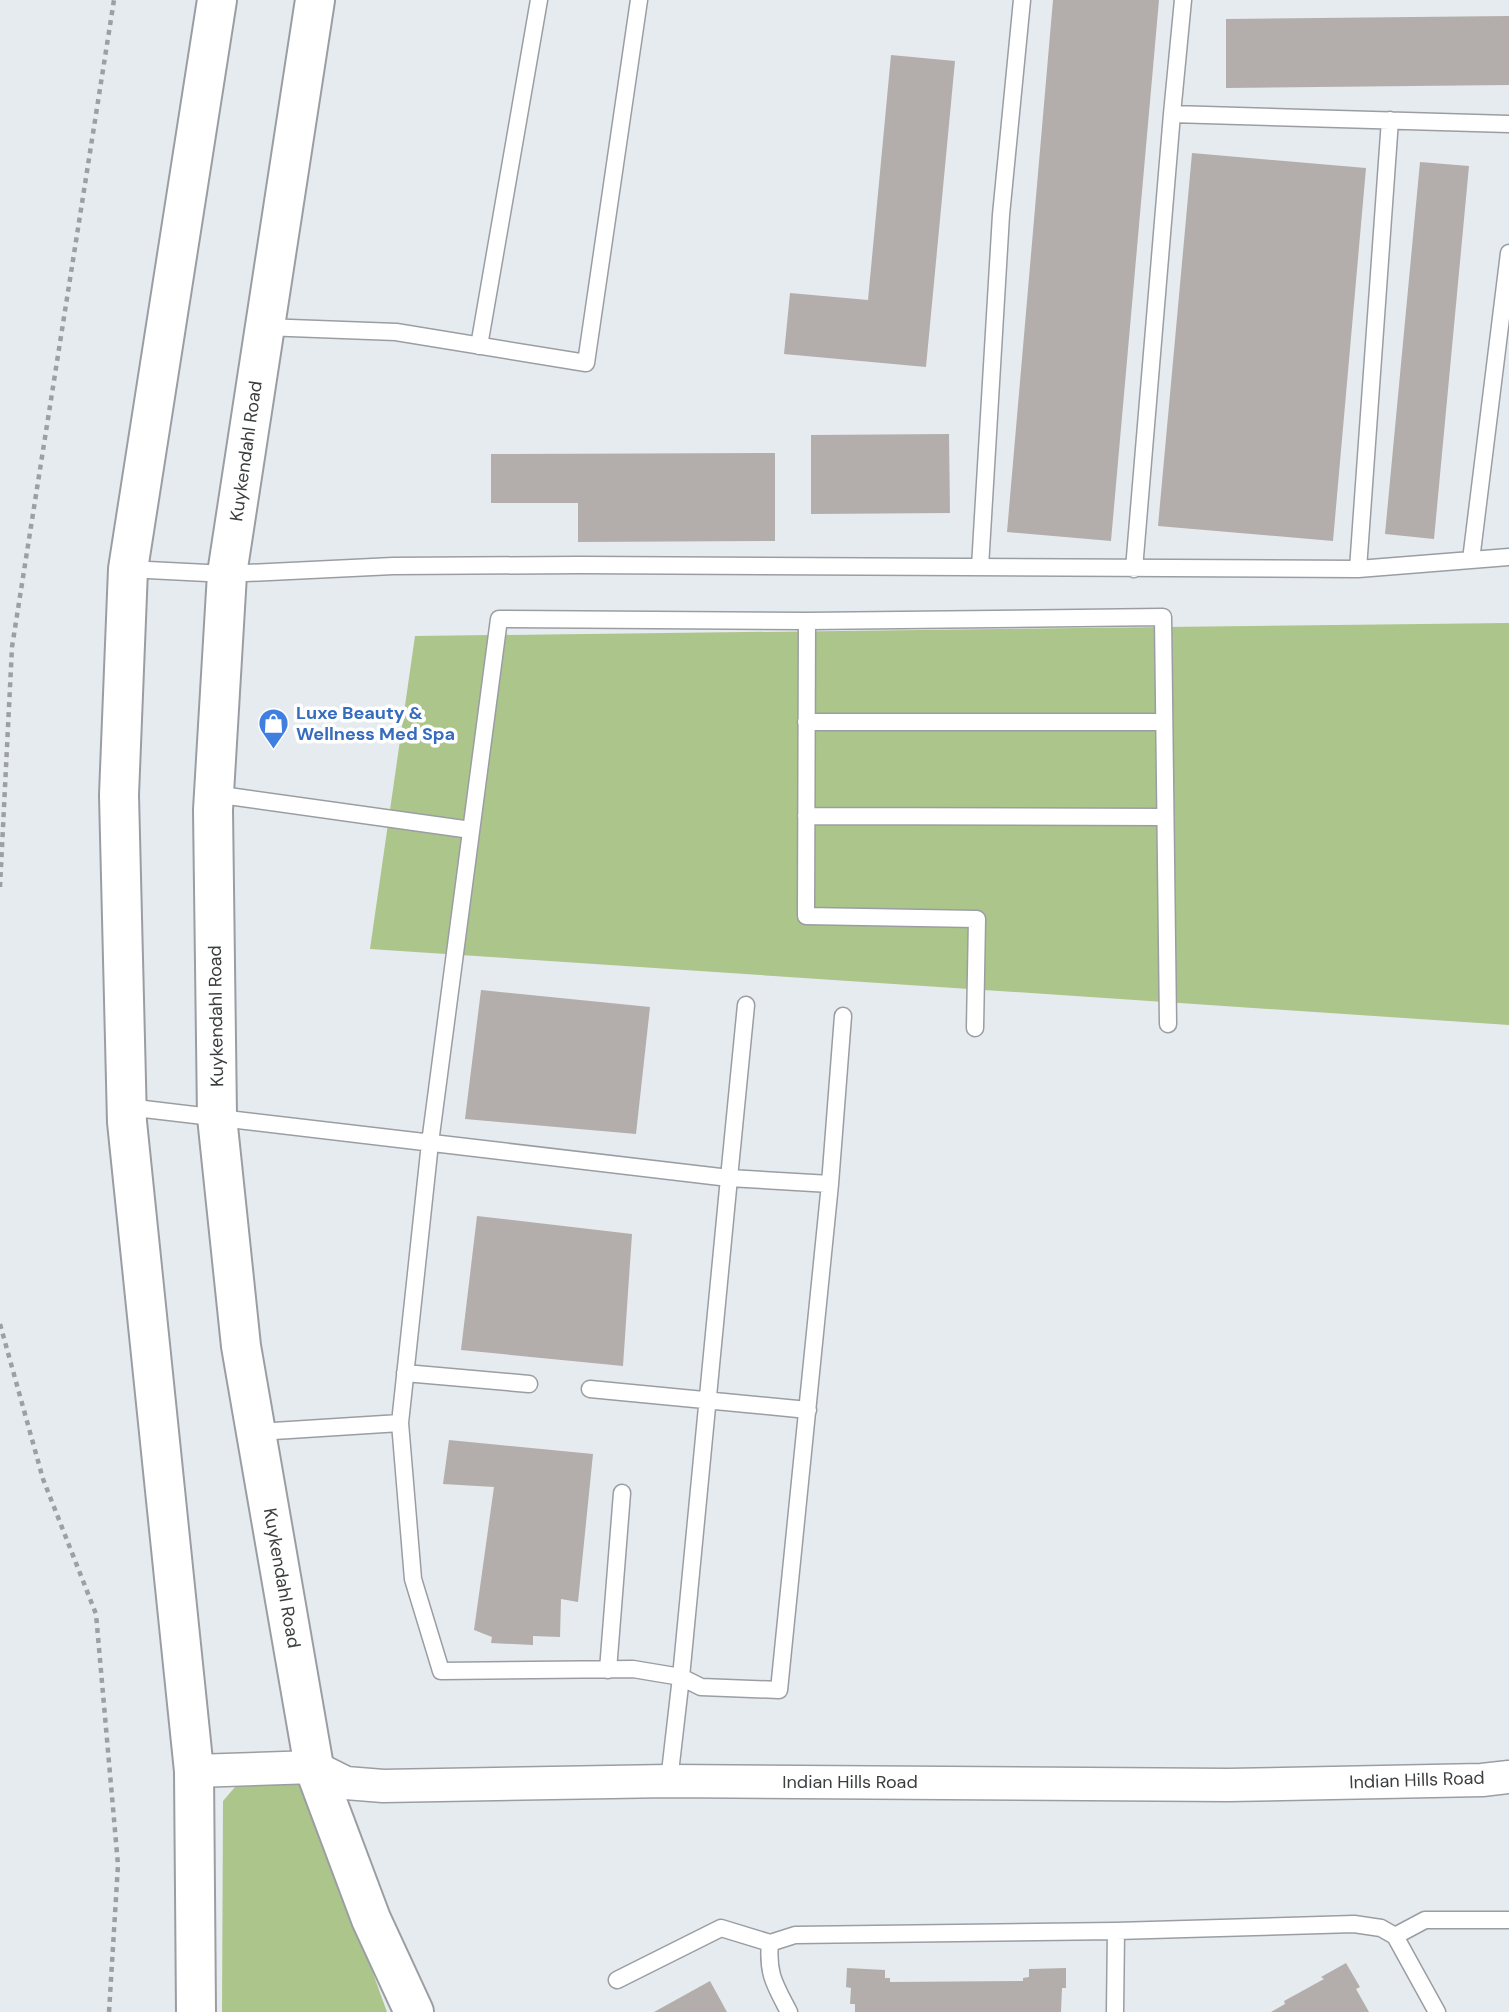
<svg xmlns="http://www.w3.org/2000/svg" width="1509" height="2012" viewBox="0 0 1509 2012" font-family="'DM Sans',sans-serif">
	<rect width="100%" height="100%" fill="#e6ebef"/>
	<path fill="#acc58b" d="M 1509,623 L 1509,1025 L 370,949 L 415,636 Z
		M 294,1778 L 308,1793 L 387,2012 L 222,2012 L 223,1801 L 241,1780 Z"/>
	<path fill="#b3aeab" d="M 1053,0 L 1159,0 L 1111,541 L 1007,532 Z
		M 1509,16 L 1509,85 L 1226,88 L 1226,19 Z
		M 891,55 L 955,61 L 926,367 L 784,354 L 790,293 L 868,300 Z
		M 1192,153 L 1366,168 L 1333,541 L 1158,526 Z
		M 1420,162 L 1469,166 L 1434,539 L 1385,534 Z
		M 949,434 L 950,513 L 811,514 L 811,435 Z
		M 775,453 L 775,541 L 578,542 L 578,503 L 491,503 L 491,454 Z
		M 481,990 L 650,1007 L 636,1134 L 465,1119 Z
		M 477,1216 L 632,1234 L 623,1366 L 461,1350 Z
		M 449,1440 L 593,1454 L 578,1602 L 561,1599 L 560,1637 L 533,1636 L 533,1645 L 491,1643 L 492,1637 L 474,1630 L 494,1487 L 443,1484 Z
		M 1346,1963 L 1360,1987 L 1356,1989 L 1369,2012 L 1271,2012 L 1285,2004 L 1284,2001 L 1324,1979 L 1321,1977 Z
		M 847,1968 L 885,1970 L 885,1978 L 890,1978 L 890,1982 L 1023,1981 L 1023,1978 L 1029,1977 L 1029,1969 L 1066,1968 L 1066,1988 L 1062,1988 L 1061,2012 L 855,2012 L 855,2004 L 850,2004 L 851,1988 L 846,1987 Z
		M 710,1981 L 727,2012 L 654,2012 Z"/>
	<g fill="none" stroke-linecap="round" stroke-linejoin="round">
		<defs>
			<path id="lane" d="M 1172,114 L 1509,124
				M 264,327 L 396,332 L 586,363 L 639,0
				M 479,346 L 539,0
				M 1471,560 L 1509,253
				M 980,567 L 1001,215 L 1022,0
				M 128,569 L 227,574 L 393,566 L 579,565 L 1358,569 L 1509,557
				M 1134,569 L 1172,114 L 1183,0
				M 1358,569 L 1390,120
				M 807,621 L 1163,617 L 1168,1024
				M 806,722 L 1164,722
				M 214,794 L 471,830
				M 806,816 L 1165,817
				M 746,1005 L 729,1178 L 830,1184 L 843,1016
				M 127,1107 L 729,1178 L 681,1677 L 669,1781
				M 830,1184 L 779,1690 L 701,1687 L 681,1677 L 633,1669 L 441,1671 L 413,1579 L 400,1423 L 430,1143 L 499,619 L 807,621 L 806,916 L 977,919 L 975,1028
				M 405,1373 L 529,1384
				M 590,1389 L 808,1410
				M 258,1432 L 400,1423
				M 608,1670 L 622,1493
				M 1395,1936 L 1425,1920 L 1509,1920
				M 617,1980 L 721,1928 L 770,1943
				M 789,2012 C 775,1985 767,1974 770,1943 L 795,1935 L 1116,1931 L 1354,1924 L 1381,1928 L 1395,1936 L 1437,2012
				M 1115,2012 L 1116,1931"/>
			<path id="street" d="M 194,1771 L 314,1767 L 346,1783 L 383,1786 L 669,1781 L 1228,1785 L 1482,1780 L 1509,1777"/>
			<path id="secondary" d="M 315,0 L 227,574 L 213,810 L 217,1117 L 241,1346 L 314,1767 L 371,1919 L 414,2012
				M 196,2012 L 194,1771 L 127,1122 L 119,795 L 128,569 L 217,0"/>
		</defs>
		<use href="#lane" stroke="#9a9ea3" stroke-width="19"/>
		<use href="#street" stroke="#9a9ea3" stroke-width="35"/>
		<use href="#secondary" stroke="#9a9ea3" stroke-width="42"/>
		<path stroke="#9ca0a3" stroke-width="4.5" stroke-dasharray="5 5" stroke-linecap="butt" d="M 0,887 L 12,647 L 114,0
			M 0,1324 L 43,1479 L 96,1614 L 118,1865 L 109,2012"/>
		<use href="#lane" stroke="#fff" stroke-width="16"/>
		<use href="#street" stroke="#fff" stroke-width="32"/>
		<use href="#secondary" stroke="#fff" stroke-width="38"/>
	</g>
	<defs>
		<symbol id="shop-pin" viewBox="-11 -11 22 30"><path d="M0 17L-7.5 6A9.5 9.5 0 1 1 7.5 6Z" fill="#3f7fe0" stroke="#fff"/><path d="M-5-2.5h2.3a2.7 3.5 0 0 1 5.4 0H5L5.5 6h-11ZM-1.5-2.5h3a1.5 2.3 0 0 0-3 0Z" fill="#fff"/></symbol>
	</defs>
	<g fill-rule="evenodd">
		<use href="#shop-pin" x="256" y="706" width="35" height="47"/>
	</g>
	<g text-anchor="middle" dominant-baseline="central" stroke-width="7" stroke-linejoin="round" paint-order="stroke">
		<g font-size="18" fill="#3b3d3f" stroke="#fff">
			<text transform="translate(246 451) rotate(-82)">Kuykendahl Road</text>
			<text transform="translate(216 1016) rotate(-91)">Kuykendahl Road</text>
			<text transform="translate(282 1578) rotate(80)">Kuykendahl Road</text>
			<text transform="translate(1417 1780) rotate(-2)">Indian Hills Road</text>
			<text x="850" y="1782">Indian Hills Road</text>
		</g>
		<g font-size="18" font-weight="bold" fill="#366cbe" stroke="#fff" text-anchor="start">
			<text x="296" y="713">Luxe Beauty &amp;<tspan x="296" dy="21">Wellness Med Spa</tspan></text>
		</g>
	</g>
</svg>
